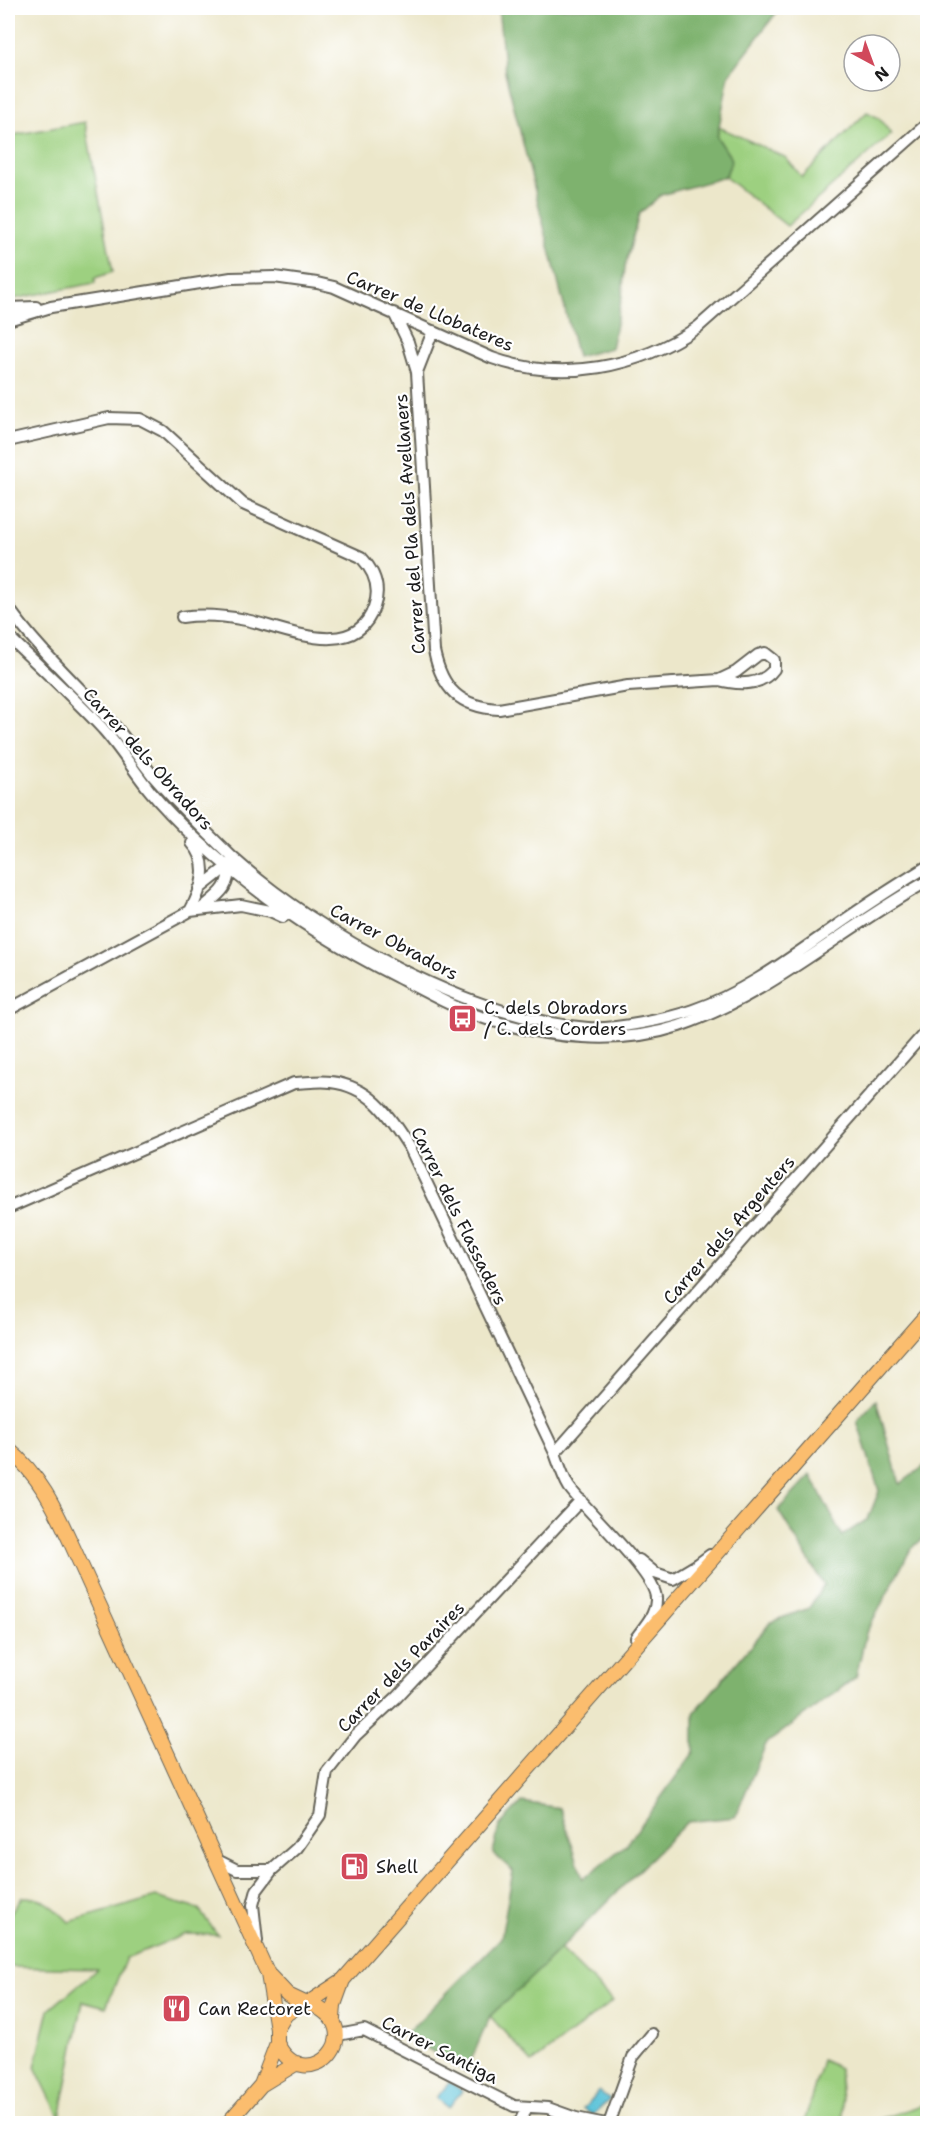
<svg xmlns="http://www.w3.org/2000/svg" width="935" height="2131" viewBox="0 0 935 2131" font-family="'Shantell Sans',sans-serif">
	<rect width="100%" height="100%" fill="#fff"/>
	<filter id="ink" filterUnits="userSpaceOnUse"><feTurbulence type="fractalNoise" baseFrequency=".0167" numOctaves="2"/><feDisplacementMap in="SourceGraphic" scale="12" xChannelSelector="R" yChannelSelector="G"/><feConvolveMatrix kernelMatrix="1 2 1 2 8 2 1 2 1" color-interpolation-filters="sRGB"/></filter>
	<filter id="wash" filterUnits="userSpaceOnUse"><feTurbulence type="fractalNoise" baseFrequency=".008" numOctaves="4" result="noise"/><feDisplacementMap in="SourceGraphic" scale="24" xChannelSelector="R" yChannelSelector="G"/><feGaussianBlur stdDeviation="1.35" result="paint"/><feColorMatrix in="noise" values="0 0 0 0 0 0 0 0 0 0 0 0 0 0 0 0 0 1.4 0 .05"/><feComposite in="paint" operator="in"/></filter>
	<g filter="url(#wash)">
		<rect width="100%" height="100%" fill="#ece7ca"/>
		<path fill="#9dd080" stroke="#5c764e" stroke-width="1.5" d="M 867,112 L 879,118 L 891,134 L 787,226 L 725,177 L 732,160 L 717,137 L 719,127 L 785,157 L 802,177 Z
			M 85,122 L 113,272 L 95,278 L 95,283 L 8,300 L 8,136 Z
			M 22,1897 C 46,1897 53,1906 69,1922 L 156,1897 L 198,1909 L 218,1935 L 186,1934 L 126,1958 L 106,2007 L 83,2001 L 60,2118 L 35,2067 L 49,2010 L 97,1969 L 8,1967 L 8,1917 Z
			M 560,1949 L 613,2001 L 532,2063 L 490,2016 Z
			M 822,2060 L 839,2068 L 844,2123 L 804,2123 Z
			M 927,2103 L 927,2123 L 868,2123 Z"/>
		<path fill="#7eb26e" stroke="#4d6745" stroke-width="1.5" d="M 498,8 L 780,8 L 729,75 L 717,137 L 732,160 L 725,177 L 661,195 L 639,214 L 625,267 L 622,296 L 611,348 L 577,357 L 505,72 Z
			M 876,1400 L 900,1484 L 927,1464 L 927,1535 L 911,1549 L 866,1633 L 856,1677 L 766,1744 L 735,1817 L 687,1822 L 533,1976 L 490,2016 L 466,2072 L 405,2035 L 501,1938 L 513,1871 L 493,1853 L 499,1826 L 522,1802 L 560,1808 L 583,1879 L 627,1844 L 694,1752 L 694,1713 L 771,1622 L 809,1608 L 824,1585 L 778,1510 L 811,1475 L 842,1536 L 868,1519 L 879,1491 L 857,1421 Z"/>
		<path fill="#5cc3d9" stroke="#3c707a" stroke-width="1.5" d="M 450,2082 L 462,2091 L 448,2108 L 436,2098 Z
			M 599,2091 L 610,2099 L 593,2115 L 583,2109 Z"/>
	</g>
	<g filter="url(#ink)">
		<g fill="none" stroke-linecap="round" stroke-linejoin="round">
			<defs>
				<path id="minor" d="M 8,308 L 36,307
					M 394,313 L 408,342 L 417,372
					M 8,320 L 51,307 L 231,278 L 274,277 L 317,283 L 334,287 L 492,358 C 562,383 638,368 698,327 L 928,123
					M 433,331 L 417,372 L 434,651 C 442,689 460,707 499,709 L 628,686 L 719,680 L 736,672 L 758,655 L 765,653 L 774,660 L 774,669 C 762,686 738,685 719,680
					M 8,441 L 109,418 L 140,419 L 163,431 L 243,504 L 361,557 C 374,571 381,588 374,607 C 355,663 284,628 246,620 C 225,616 203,614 182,617
					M 8,607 C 38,650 78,685 113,724 C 128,741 140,760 154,777 C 179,806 206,832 233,858 C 319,935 472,1019 588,1028 C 615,1030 668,1019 693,1010 C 743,993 786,961 829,931 C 861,908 894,887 928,866
					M 8,636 C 40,667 73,697 103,729 C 120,748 134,771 150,791 C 164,808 180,824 196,839 C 257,896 322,939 397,977 C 426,992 456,1009 487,1019 C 548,1038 618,1046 679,1026 C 771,995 843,927 928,881
					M 199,889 L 224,869 L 234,871
					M 201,909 C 219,894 230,889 229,864
					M 190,911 C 202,889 211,863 192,843
					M 8,1010 L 190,911 L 241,905 L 270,911 L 283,917
					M 8,1208 L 294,1083 C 305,1083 319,1080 331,1082 C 372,1087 389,1116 410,1148 L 555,1453 C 559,1464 563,1477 569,1487 C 586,1511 655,1573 656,1598 C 657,1614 645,1625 636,1638
					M 555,1453 L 928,1029
					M 639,1560 L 655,1573 L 673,1579 L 698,1564 L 710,1555
					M 215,1859 L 237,1870 L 272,1870
					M 257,1941 L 253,1905 L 257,1890 L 272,1870 L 297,1848 L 320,1815 L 327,1772 L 356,1735 L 397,1697 L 581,1500
					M 338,2035 L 364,2030 L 514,2106 L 548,2108 L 576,2118 L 606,2124
					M 519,2124 L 527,2107
					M 609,2124 L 633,2057 L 652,2034"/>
				<path id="major" d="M 8,1449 C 39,1474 55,1508 71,1543 L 268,1974 L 277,2029
					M 270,1976 L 288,1995 L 305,2003
					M 333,2019 L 334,2005 L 343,1980
					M 277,2043 C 306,2102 376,2029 308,2003
					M 261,2085 L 297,2063
					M 227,2124 L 261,2085 L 277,2043 L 277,2029 L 286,2014 L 300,2005 L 308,2003 L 343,1980 L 928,1313"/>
			</defs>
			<use href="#minor" stroke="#656359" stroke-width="14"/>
			<use href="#major" stroke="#656359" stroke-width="16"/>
			<use href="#minor" stroke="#fff" stroke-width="10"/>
			<use href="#major" stroke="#fbbd6e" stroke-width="14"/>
		</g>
	</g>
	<defs>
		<symbol id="bus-square" viewBox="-11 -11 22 22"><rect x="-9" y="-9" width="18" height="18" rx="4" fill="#d1495b" stroke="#fff"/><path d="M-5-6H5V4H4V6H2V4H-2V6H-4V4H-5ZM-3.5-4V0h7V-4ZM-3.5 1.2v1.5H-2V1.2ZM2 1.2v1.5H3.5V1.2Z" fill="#fff"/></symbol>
		<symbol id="fuel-square" viewBox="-11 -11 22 22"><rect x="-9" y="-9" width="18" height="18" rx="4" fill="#d1495b" stroke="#fff"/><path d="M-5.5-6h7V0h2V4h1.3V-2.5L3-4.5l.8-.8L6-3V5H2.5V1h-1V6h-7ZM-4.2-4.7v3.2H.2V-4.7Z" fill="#fff"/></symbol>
		<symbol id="restaurant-square" viewBox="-11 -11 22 22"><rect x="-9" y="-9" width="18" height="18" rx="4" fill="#d1495b" stroke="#fff"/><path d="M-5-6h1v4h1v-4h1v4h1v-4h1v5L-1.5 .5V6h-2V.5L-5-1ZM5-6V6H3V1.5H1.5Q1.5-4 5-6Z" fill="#fff"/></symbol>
	</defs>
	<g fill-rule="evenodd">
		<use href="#bus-square" x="446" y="1002" width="33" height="33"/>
		<use href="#fuel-square" x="338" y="1850" width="33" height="33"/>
		<use href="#restaurant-square" x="160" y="1992" width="33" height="33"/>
	</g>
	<g text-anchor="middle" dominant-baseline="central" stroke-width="4.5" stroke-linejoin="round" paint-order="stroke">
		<g font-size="18" fill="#1c1c1c" stroke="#fff">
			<text transform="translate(430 311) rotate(23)">Carrer de Llobateres</text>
			<text transform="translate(410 524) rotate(-94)">Carrer del Pla dels Avellaners</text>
			<text transform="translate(148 759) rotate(48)">Carrer dels Obradors</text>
			<text transform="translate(394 942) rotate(28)">Carrer Obradors</text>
			<text transform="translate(459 1216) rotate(64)">Carrer dels Flassaders</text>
			<text transform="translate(729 1230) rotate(-49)">Carrer dels Argenters</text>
			<text transform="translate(401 1667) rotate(-46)">Carrer dels Paraires</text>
			<text transform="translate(440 2050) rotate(27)">Carrer Santiga</text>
		</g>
		<g font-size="18" fill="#1c1c1c" stroke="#fff" text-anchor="start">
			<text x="484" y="1008">C. dels Obradors<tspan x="484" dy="21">/ C. dels Corders</tspan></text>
			<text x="376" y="1867">Shell</text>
			<text x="198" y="2009">Can Rectoret</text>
		</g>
	</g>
	<rect width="935" height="2131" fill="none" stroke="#fff" stroke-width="30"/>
	<g transform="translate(872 63) rotate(139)"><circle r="28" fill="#ffffff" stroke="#a4a4a4" stroke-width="1.5"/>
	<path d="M0-4.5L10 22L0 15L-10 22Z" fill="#d1495b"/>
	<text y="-9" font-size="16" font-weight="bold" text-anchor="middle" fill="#1c1c1c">N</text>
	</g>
</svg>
